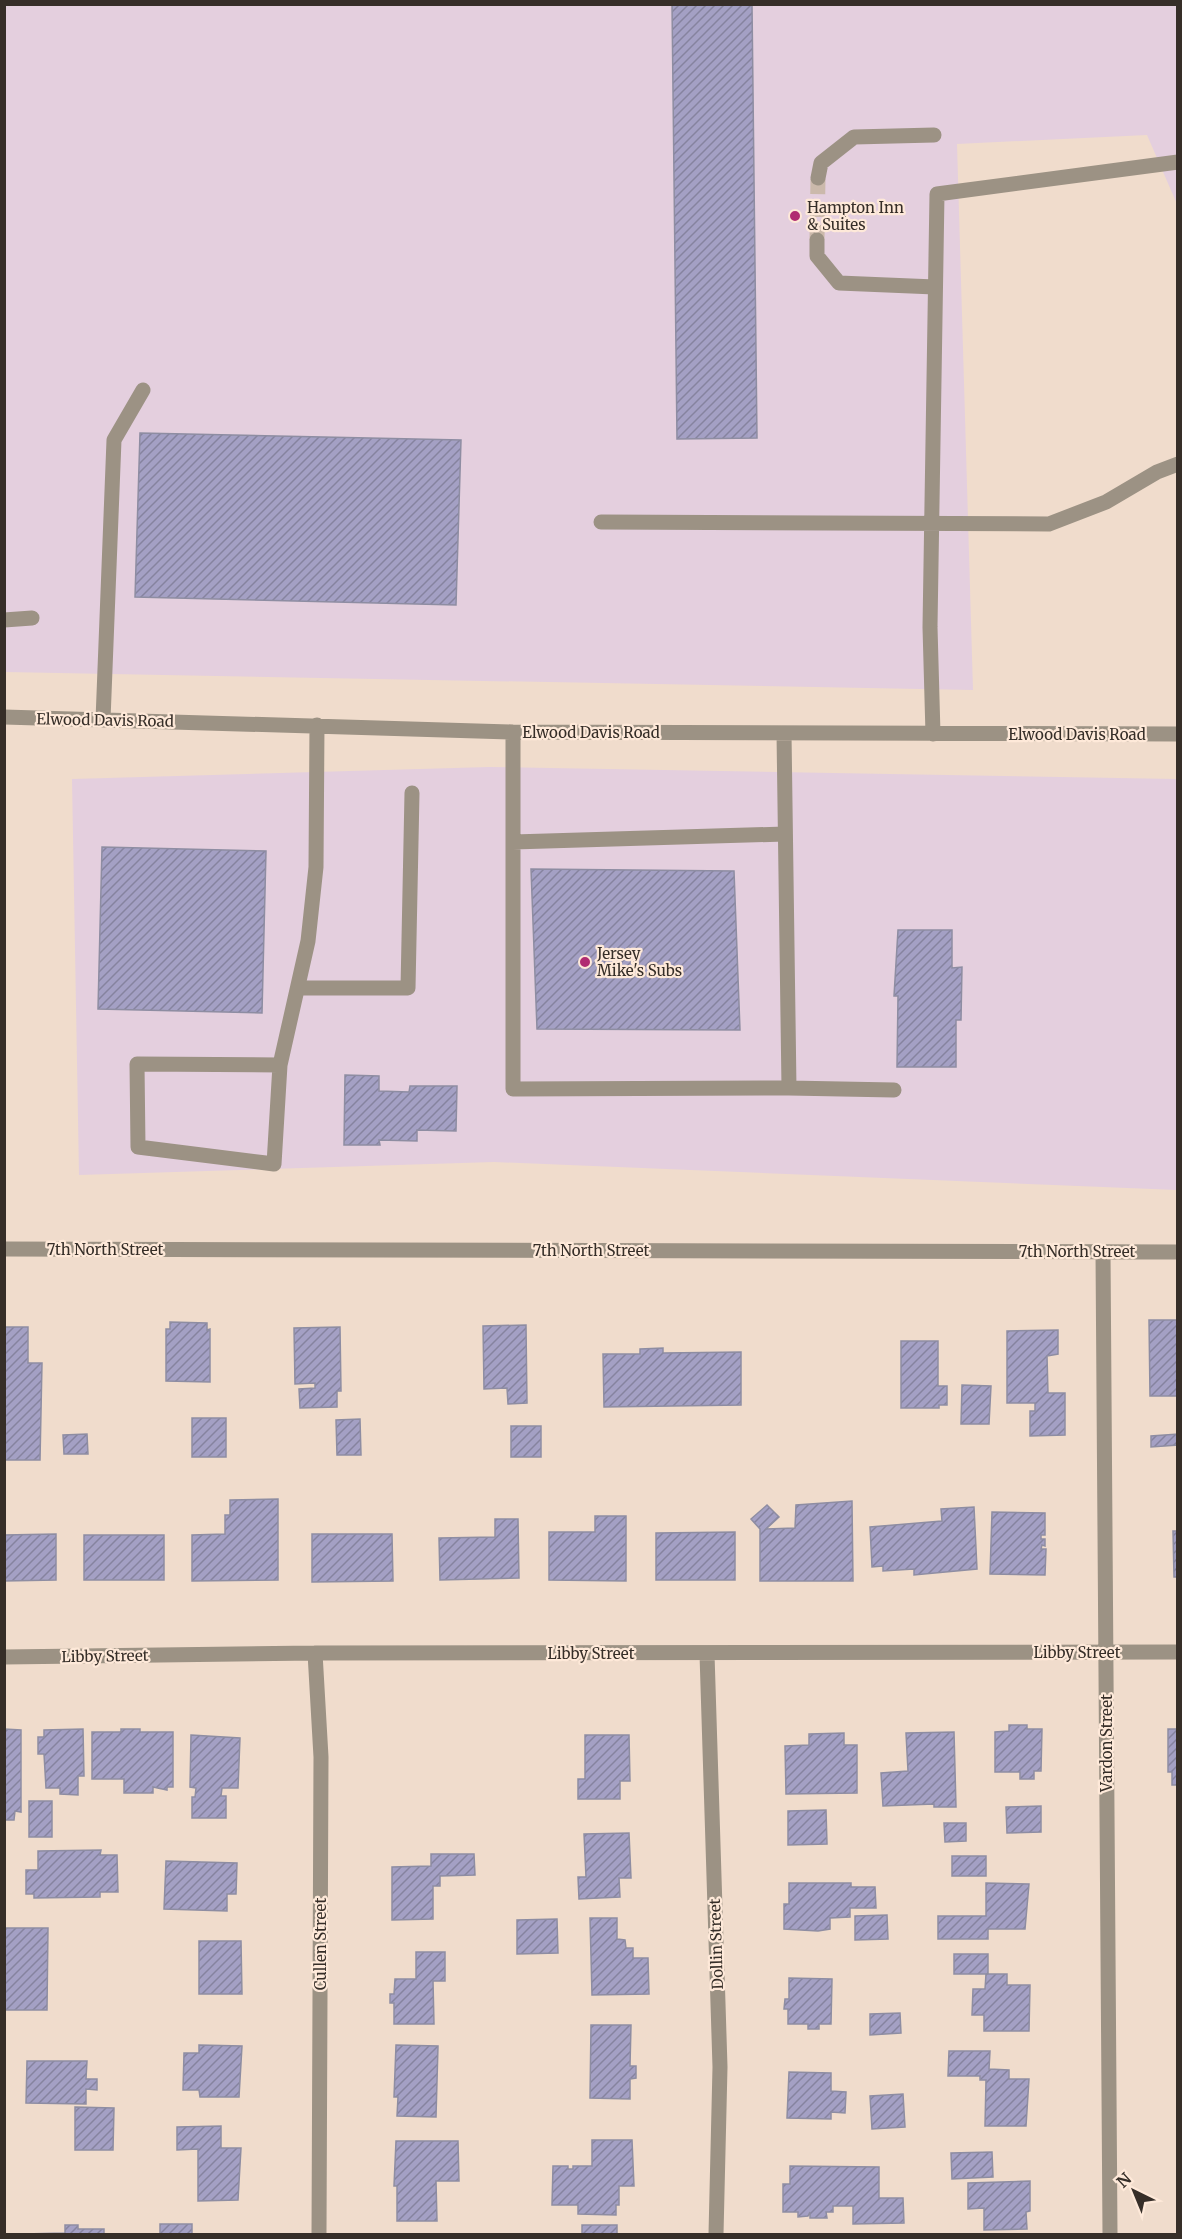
<svg xmlns="http://www.w3.org/2000/svg" width="1182" height="2239" viewBox="0 0 1182 2239" font-family="Merriweather,serif">
	<defs>
		<pattern id="building-hatch" width="6" height="6" patternUnits="userSpaceOnUse" patternTransform="scale(1.5)"><rect width="6" height="6" fill="#a4a0c4"/><path d="M-1 1l2-2M0 6l6-6M5 7l2-2" fill="none" stroke="#86839f"/></pattern>
	</defs>
	<rect width="100%" height="100%" fill="#f0dccc"/>
	<path fill="#e4cfde" d="M 5,5 L 1177,5 L 1177,204 L 1147,135 L 957,144 L 973,690 L 5,672 Z
		M 489,767 L 1177,779 L 1177,1190 L 494,1162 L 79,1175 L 72,779 Z"/>
	<path fill="url(#building-hatch)" stroke="#8e8da2" stroke-width="1.5" d="M 672,4 L 752,4 L 757,438 L 677,439 Z
		M 140,433 L 461,440 L 456,605 L 135,597 Z
		M 102,847 L 266,851 L 262,1013 L 98,1009 Z
		M 531,869 L 734,871 L 740,1030 L 537,1029 Z
		M 898,930 L 952,930 L 952,968 L 962,967 L 961,1020 L 956,1020 L 956,1067 L 897,1067 L 898,996 L 894,996 Z
		M 345,1075 L 379,1076 L 379,1091 L 409,1092 L 410,1086 L 457,1086 L 456,1131 L 417,1130 L 417,1141 L 379,1140 L 380,1145 L 344,1145 Z
		M 1149,1320 L 1178,1320 L 1178,1396 L 1150,1396 Z
		M 170,1322 L 207,1323 L 207,1330 L 210,1329 L 210,1382 L 166,1381 L 166,1329 L 170,1329 Z
		M 526,1325 L 527,1403 L 508,1404 L 507,1388 L 484,1389 L 483,1326 Z
		M 4,1327 L 28,1327 L 28,1363 L 42,1363 L 40,1460 L 4,1460 Z
		M 340,1327 L 341,1391 L 337,1391 L 337,1407 L 300,1408 L 299,1389 L 315,1388 L 315,1383 L 295,1384 L 294,1328 Z
		M 1058,1330 L 1058,1354 L 1047,1356 L 1048,1393 L 1065,1393 L 1065,1435 L 1030,1436 L 1030,1411 L 1035,1411 L 1035,1403 L 1007,1403 L 1007,1331 Z
		M 901,1341 L 938,1341 L 938,1386 L 947,1386 L 947,1405 L 939,1405 L 939,1408 L 901,1408 Z
		M 663,1348 L 663,1353 L 741,1352 L 741,1405 L 604,1407 L 603,1354 L 640,1354 L 640,1349 Z
		M 962,1385 L 991,1386 L 989,1424 L 961,1424 Z
		M 192,1418 L 226,1418 L 226,1457 L 192,1457 Z
		M 360,1419 L 361,1455 L 337,1455 L 336,1420 Z
		M 511,1426 L 541,1426 L 541,1457 L 511,1457 Z
		M 87,1434 L 88,1454 L 64,1454 L 63,1435 Z
		M 1178,1434 L 1178,1445 L 1151,1447 L 1151,1436 Z
		M 278,1499 L 278,1580 L 192,1581 L 192,1535 L 225,1534 L 225,1515 L 230,1515 L 230,1500 Z
		M 852,1501 L 853,1581 L 760,1581 L 760,1529 L 751,1519 L 767,1505 L 779,1517 L 766,1529 L 795,1528 L 796,1505 Z
		M 974,1507 L 977,1569 L 914,1575 L 914,1569 L 883,1571 L 883,1566 L 872,1567 L 870,1527 L 942,1521 L 941,1509 Z
		M 992,1512 L 1045,1513 L 1045,1535 L 1041,1535 L 1041,1539 L 1045,1539 L 1045,1546 L 1042,1545 L 1041,1549 L 1046,1549 L 1045,1575 L 990,1574 Z
		M 595,1516 L 626,1516 L 626,1581 L 549,1580 L 549,1532 L 595,1532 Z
		M 495,1519 L 518,1519 L 519,1578 L 440,1580 L 439,1538 L 495,1537 Z
		M 1173,1531 L 1178,1531 L 1178,1577 L 1174,1577 Z
		M 735,1532 L 735,1580 L 656,1580 L 656,1533 Z
		M 56,1534 L 56,1580 L 4,1581 L 4,1535 Z
		M 312,1534 L 392,1534 L 393,1581 L 312,1582 Z
		M 84,1535 L 164,1535 L 164,1580 L 84,1580 Z
		M 1009,1725 L 1027,1725 L 1027,1729 L 1042,1729 L 1041,1771 L 1034,1771 L 1034,1779 L 1020,1779 L 1020,1772 L 995,1772 L 995,1732 L 1009,1731 Z
		M 4,1729 L 21,1730 L 21,1812 L 15,1811 L 14,1820 L 4,1820 Z
		M 83,1729 L 84,1776 L 78,1776 L 78,1795 L 60,1794 L 60,1788 L 46,1788 L 44,1754 L 38,1754 L 38,1737 L 44,1737 L 44,1730 Z
		M 121,1729 L 140,1729 L 140,1732 L 173,1732 L 173,1787 L 167,1787 L 167,1790 L 153,1787 L 153,1793 L 124,1793 L 124,1779 L 92,1779 L 92,1732 L 121,1732 Z
		M 1168,1729 L 1178,1729 L 1178,1785 L 1172,1785 L 1172,1772 L 1168,1772 Z
		M 954,1732 L 956,1807 L 934,1807 L 934,1804 L 883,1806 L 881,1773 L 908,1771 L 906,1733 Z
		M 844,1733 L 844,1745 L 857,1745 L 857,1793 L 786,1794 L 785,1746 L 809,1745 L 809,1734 Z
		M 191,1735 L 240,1738 L 238,1788 L 222,1788 L 221,1796 L 226,1796 L 226,1818 L 192,1818 L 192,1797 L 195,1797 L 196,1788 L 190,1787 Z
		M 585,1735 L 629,1735 L 630,1781 L 620,1781 L 620,1799 L 578,1799 L 578,1779 L 585,1779 Z
		M 29,1801 L 52,1801 L 52,1837 L 29,1837 Z
		M 1041,1806 L 1041,1832 L 1007,1833 L 1006,1807 Z
		M 826,1810 L 827,1844 L 788,1845 L 788,1811 Z
		M 944,1823 L 966,1823 L 966,1841 L 945,1842 Z
		M 629,1833 L 631,1878 L 619,1878 L 620,1897 L 579,1899 L 578,1877 L 586,1877 L 584,1834 Z
		M 101,1850 L 100,1855 L 117,1855 L 118,1892 L 100,1892 L 100,1897 L 34,1898 L 34,1894 L 26,1894 L 26,1870 L 38,1870 L 38,1851 Z
		M 431,1854 L 474,1854 L 475,1875 L 440,1876 L 440,1886 L 433,1886 L 433,1919 L 392,1920 L 392,1867 L 431,1866 Z
		M 952,1856 L 986,1856 L 986,1876 L 952,1876 Z
		M 166,1861 L 237,1863 L 236,1894 L 227,1894 L 227,1911 L 164,1909 Z
		M 789,1883 L 851,1883 L 851,1887 L 875,1887 L 876,1908 L 850,1908 L 850,1917 L 830,1918 L 830,1929 L 818,1931 L 784,1929 L 784,1904 L 789,1904 Z
		M 986,1883 L 1029,1884 L 1025,1929 L 988,1929 L 988,1939 L 938,1939 L 938,1916 L 986,1916 Z
		M 887,1915 L 888,1939 L 855,1940 L 855,1916 Z
		M 590,1918 L 617,1918 L 617,1939 L 625,1940 L 626,1948 L 633,1948 L 633,1958 L 648,1958 L 649,1994 L 592,1995 Z
		M 557,1919 L 558,1953 L 517,1954 L 517,1920 Z
		M 4,1928 L 48,1928 L 47,2010 L 4,2010 Z
		M 199,1941 L 241,1941 L 242,1994 L 199,1994 Z
		M 416,1952 L 445,1952 L 445,1981 L 433,1981 L 434,2024 L 394,2024 L 394,2003 L 390,2003 L 390,1994 L 394,1994 L 395,1979 L 416,1979 Z
		M 954,1954 L 988,1954 L 988,1974 L 954,1974 Z
		M 986,1974 L 1007,1974 L 1007,1985 L 1030,1985 L 1029,2031 L 984,2031 L 984,2015 L 972,2015 L 973,1989 L 985,1989 Z
		M 789,1978 L 832,1979 L 831,2024 L 819,2024 L 819,2029 L 808,2029 L 808,2024 L 788,2024 L 788,2009 L 784,2009 L 785,1999 L 789,1999 Z
		M 900,2013 L 901,2033 L 870,2035 L 870,2014 Z
		M 591,2025 L 631,2025 L 630,2066 L 636,2066 L 636,2078 L 630,2079 L 630,2099 L 590,2098 Z
		M 199,2045 L 242,2046 L 239,2097 L 200,2097 L 199,2090 L 183,2090 L 184,2053 L 199,2053 Z
		M 396,2045 L 438,2046 L 436,2117 L 397,2116 L 398,2097 L 394,2097 Z
		M 949,2051 L 990,2051 L 989,2069 L 1009,2070 L 1009,2079 L 1029,2079 L 1026,2126 L 985,2126 L 986,2080 L 980,2080 L 980,2076 L 948,2076 Z
		M 27,2061 L 87,2061 L 86,2079 L 97,2079 L 97,2090 L 86,2089 L 86,2104 L 26,2103 Z
		M 789,2072 L 831,2073 L 831,2091 L 846,2092 L 845,2113 L 831,2112 L 831,2119 L 787,2118 Z
		M 903,2094 L 905,2127 L 872,2129 L 870,2096 Z
		M 75,2107 L 114,2108 L 113,2150 L 75,2150 Z
		M 221,2126 L 221,2148 L 241,2148 L 238,2200 L 198,2201 L 198,2149 L 177,2150 L 177,2127 Z
		M 592,2140 L 632,2140 L 634,2186 L 619,2186 L 619,2205 L 616,2205 L 616,2215 L 578,2214 L 578,2205 L 552,2205 L 553,2166 L 568,2166 L 568,2169 L 573,2169 L 573,2166 L 592,2166 Z
		M 396,2141 L 458,2141 L 459,2181 L 436,2181 L 437,2221 L 397,2221 L 397,2186 L 394,2186 Z
		M 992,2152 L 993,2177 L 952,2179 L 951,2153 Z
		M 790,2166 L 879,2167 L 879,2198 L 903,2198 L 904,2223 L 853,2224 L 853,2206 L 833,2206 L 833,2212 L 826,2212 L 827,2218 L 810,2218 L 810,2212 L 808,2216 L 798,2217 L 798,2212 L 783,2212 L 783,2184 L 790,2184 Z
		M 1030,2181 L 1030,2211 L 1026,2212 L 1027,2229 L 984,2230 L 984,2208 L 968,2209 L 968,2183 Z
		M 160,2224 L 192,2224 L 192,2234 L 160,2234 Z
		M 65,2225 L 78,2225 L 78,2229 L 104,2229 L 104,2234 L 23,2234 L 65,2233 Z
		M 582,2225 L 617,2225 L 617,2234 L 582,2234 Z"/>
	<g fill="none" stroke-linecap="round" stroke-linejoin="round">
		<path stroke="#cbb9ab" stroke-width="15" stroke-dasharray="15 8" stroke-linecap="butt" d="M 817,240 L 818,178"/>
		<path stroke="#9c9284" stroke-width="15" d="M 818,178 L 821,163 L 854,137 L 934,135
			M 817,240 L 817,256 L 839,283 L 935,287
			M 601,522 L 1049,524 L 1106,502 L 1157,472 L 1178,464
			M 4,620 L 32,618
			M 4,717 L 513,732 L 1178,734
			M 103,720 L 114,440 L 143,390
			M 513,732 L 513,1089 L 789,1088 L 784,733
			M 933,734 L 930,627 L 937,194 L 1178,162
			M 513,842 L 785,834
			M 299,988 L 408,988 L 412,793
			M 280,1065 L 137,1064 L 138,1147 L 274,1164 L 280,1065 L 308,941 L 316,867 L 317,725
			M 789,1088 L 894,1090
			M 4,1249 L 1178,1252
			M 1103,1252 L 1110,2234
			M 315,1653 L 321,1757 L 319,2234
			M 707,1654 L 720,2067 L 716,2234
			M 4,1657 L 315,1653 L 1178,1652"/>
	</g>
	<g fill="#b02b71" stroke="#fee9d9" stroke-width="2">
		<circle cx="795" cy="216" r="6"/>
		<circle cx="585" cy="962" r="6"/>
	</g>
	<g text-anchor="middle" dominant-baseline="central" stroke-width="4.5" stroke-linejoin="round" paint-order="stroke">
		<g font-size="15" fill="#362e28" stroke="#fee9d9" text-anchor="start">
			<text x="807" y="207">Hampton Inn<tspan x="807" dy="17">&amp; Suites</tspan></text>
			<text x="597" y="953">Jersey<tspan x="597" dy="17">Mike's Subs</tspan></text>
		</g>
		<g font-size="15" fill="#362e28" stroke="#fee9d9">
			<text transform="translate(105 720) rotate(1)">Elwood Davis Road</text>
			<text x="591" y="732">Elwood Davis Road</text>
			<text x="1077" y="734">Elwood Davis Road</text>
			<text x="105" y="1249">7th North Street</text>
			<text x="591" y="1250">7th North Street</text>
			<text x="1077" y="1251">7th North Street</text>
			<text x="1077" y="1652">Libby Street</text>
			<text x="591" y="1653">Libby Street</text>
			<text transform="translate(105 1656) rotate(-1)">Libby Street</text>
			<text transform="translate(1106 1743) rotate(-90)">Vardon Street</text>
			<text transform="translate(320 1944) rotate(-90)">Cullen Street</text>
			<text transform="translate(716 1944) rotate(-92)">Dollin Street</text>
		</g>
	</g>
	<rect width="1182" height="2239" fill="none" stroke="#362e28" stroke-width="12"/>
	<g transform="translate(1134 2191) rotate(317)" stroke="#fee9d9" stroke-width="4.5" paint-order="stroke">
	<path d="M0-4.5L10 22L0 15L-10 22Z" fill="#362e28"/>
	<text y="-9" font-size="16" font-weight="bold" text-anchor="middle" fill="#362e28">N</text>
	</g>
</svg>
